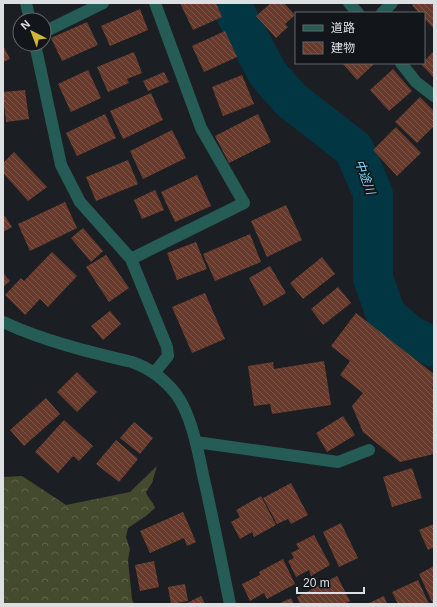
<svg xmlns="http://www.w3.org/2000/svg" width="437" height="607" viewBox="0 0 437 607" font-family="Arial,'Noto Sans JP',sans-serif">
	<defs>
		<pattern id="forest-crowns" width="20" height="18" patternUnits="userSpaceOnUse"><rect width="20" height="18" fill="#444a2e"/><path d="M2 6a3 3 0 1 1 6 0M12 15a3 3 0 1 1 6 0" fill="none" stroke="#5f644c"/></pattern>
		<pattern id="building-back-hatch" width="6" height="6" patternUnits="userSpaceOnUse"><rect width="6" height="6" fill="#673a2c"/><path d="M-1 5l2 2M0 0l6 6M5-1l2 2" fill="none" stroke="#7c564a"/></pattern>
	</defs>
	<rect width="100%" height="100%" fill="#1b1f24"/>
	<path fill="url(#forest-crowns)" d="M 157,466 L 152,483 L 146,492 C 148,499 153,501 155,508 L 146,516 L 128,528 L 126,537 L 130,549 L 128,560 L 132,599 L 134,604 L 3,604 L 3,477 L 22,476 L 66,505 L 130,492 Z"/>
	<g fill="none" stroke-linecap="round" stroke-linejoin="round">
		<path stroke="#013642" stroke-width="40" d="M 230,3 L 268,74 L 291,100 L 354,149 L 373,194 L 373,278 L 386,315 L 411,336 L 434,347"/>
	</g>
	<path fill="url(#building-back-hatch)" d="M 180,3 L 216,3 L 222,17 L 193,30 Z
		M 271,3 L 284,3 L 295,15 L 285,24 L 288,27 L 276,38 L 256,16 Z
		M 414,3 L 434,3 L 434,29 L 424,18 L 424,13 L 419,13 L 412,5 Z
		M 140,9 L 148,30 L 110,46 L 101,26 Z
		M 87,22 L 98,45 L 62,61 L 51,38 Z
		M 225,31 L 237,57 L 204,72 L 192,46 Z
		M 3,45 L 10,59 L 3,62 Z
		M 434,51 L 434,78 L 421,64 L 424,63 L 424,61 Z
		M 134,52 L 142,73 L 127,79 L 129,83 L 108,92 L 97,67 Z
		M 342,63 L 375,63 L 357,80 Z
		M 393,69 L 412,91 L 389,111 L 370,90 Z
		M 88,70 L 101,98 L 71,112 L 58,84 Z
		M 164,72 L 169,82 L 148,91 L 143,81 Z
		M 242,75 L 254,104 L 223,116 L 212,87 Z
		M 25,90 L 29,119 L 6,122 L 3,92 Z
		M 151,93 L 163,120 L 123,139 L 110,111 Z
		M 420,97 L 434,111 L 434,126 L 417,143 L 395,122 Z
		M 105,114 L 116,138 L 77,156 L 66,133 Z
		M 258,114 L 271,142 L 229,163 L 215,136 Z
		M 396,127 L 421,153 L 397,176 L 373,150 Z
		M 172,130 L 186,158 L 143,179 L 130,151 Z
		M 14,152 L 47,187 L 28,201 L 3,173 L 3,163 Z
		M 128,160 L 138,184 L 96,201 L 86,177 Z
		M 197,175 L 211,206 L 175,222 L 161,192 Z
		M 155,190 L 164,210 L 142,219 L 134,200 Z
		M 65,202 L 77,228 L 30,251 L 18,224 Z
		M 286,205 L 302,240 L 267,257 L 251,221 Z
		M 5,216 L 12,227 L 3,232 L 3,217 Z
		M 83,228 L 103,251 L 91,262 L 71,238 Z
		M 250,234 L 261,262 L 215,281 L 203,254 Z
		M 196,242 L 207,269 L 177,280 L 167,253 Z
		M 52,252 L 77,276 L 48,307 L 40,299 L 25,315 L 5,295 L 21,278 L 24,281 Z
		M 106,255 L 129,288 L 109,302 L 86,267 Z
		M 322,257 L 335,274 L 303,299 L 290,283 Z
		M 270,266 L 286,293 L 264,306 L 249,278 Z
		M 3,273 L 10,281 L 3,287 Z
		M 338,287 L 351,303 L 323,325 L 311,309 Z
		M 205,293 L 225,339 L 192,353 L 172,307 Z
		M 110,311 L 121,324 L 103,340 L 91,326 Z
		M 356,313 L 434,374 L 434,385 L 432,388 L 434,389 L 434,454 L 400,462 L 363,432 L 352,406 L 363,393 L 340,375 L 350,361 L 331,346 Z
		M 324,361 L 331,405 L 272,414 L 270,404 L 254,406 L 248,366 L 273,362 L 274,369 Z
		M 77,372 L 97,392 L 77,412 L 57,392 Z
		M 46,398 L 60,414 L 24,446 L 10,430 Z
		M 343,416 L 355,435 L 327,452 L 316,433 Z
		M 64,420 L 93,446 L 79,461 L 73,456 L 58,473 L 35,452 Z
		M 134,422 L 153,438 L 140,454 L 120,438 Z
		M 116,440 L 138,459 L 119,482 L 96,464 Z
		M 412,468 L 422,498 L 392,507 L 383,477 Z
		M 291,483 L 308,515 L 291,524 L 288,519 L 277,524 L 263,498 Z
		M 261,496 L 276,525 L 254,537 L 252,532 L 240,539 L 231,522 L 240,517 L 236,510 Z
		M 183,512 L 196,542 L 187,546 L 184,538 L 150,553 L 140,531 Z
		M 341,523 L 358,558 L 339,567 L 323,532 Z
		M 434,524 L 434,547 L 428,550 L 419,530 Z
		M 314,535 L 330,565 L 311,576 L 309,570 L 296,577 L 288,561 L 294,558 L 291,553 L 299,549 L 296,544 Z
		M 283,559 L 295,584 L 267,599 L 264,593 L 250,601 L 242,584 L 260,575 L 259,572 Z
		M 154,561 L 159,587 L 140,591 L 135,565 Z
		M 434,566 L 434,604 L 433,604 L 419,574 Z
		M 337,576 L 350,601 L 344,604 L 300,604 L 297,597 Z
		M 418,580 L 429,604 L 398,604 L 392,592 Z
		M 185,584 L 188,601 L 171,604 L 168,587 Z
		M 201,596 L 205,604 L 185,604 Z
		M 384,596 L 387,604 L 367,604 Z
		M 291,598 L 294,604 L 278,604 Z"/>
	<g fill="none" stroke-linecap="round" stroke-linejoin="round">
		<path stroke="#265c56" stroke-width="12" d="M 26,3 L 30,20
			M 349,3 L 358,13
			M 382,13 L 392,3
			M 44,32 L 103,3
			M 35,44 L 61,165 L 80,202 L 131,259 L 167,347 L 168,356 L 154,373
			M 401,63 L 416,82 L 434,96
			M 131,259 L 244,203 L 201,128 L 155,3
			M 3,322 C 44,341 89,352 132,362 C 149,368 165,380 176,394 C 191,414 198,450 203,475 C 213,518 221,561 230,604
			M 196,442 L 338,462 L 369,450"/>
	</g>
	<g text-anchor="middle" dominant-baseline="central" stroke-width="3.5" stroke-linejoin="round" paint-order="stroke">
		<g font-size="12" font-style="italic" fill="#77d7f1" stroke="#12161a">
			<text transform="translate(365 177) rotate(70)">中途川</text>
		</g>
	</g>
	<rect width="437" height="607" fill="none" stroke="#dde0e3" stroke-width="8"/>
	<rect x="295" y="12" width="130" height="52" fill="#12161a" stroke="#63676a"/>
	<rect x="303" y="25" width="20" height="6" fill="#265c56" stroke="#63676a"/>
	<text x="331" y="32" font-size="12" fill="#dde0e3">道路</text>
	<rect x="303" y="42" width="20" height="12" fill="url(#building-back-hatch)" stroke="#63676a"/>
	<text x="331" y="52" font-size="12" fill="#dde0e3">建物</text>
	<g transform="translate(32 32) rotate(318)"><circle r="19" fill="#12161a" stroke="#63676a"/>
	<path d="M0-3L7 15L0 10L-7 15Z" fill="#d3b635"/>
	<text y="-6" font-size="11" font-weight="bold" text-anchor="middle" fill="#dde0e3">N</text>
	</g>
	<path d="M297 587v6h67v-6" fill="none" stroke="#dde0e3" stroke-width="2"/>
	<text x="303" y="587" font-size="12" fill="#dde0e3" stroke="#12161a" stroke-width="3" paint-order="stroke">20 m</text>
</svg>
